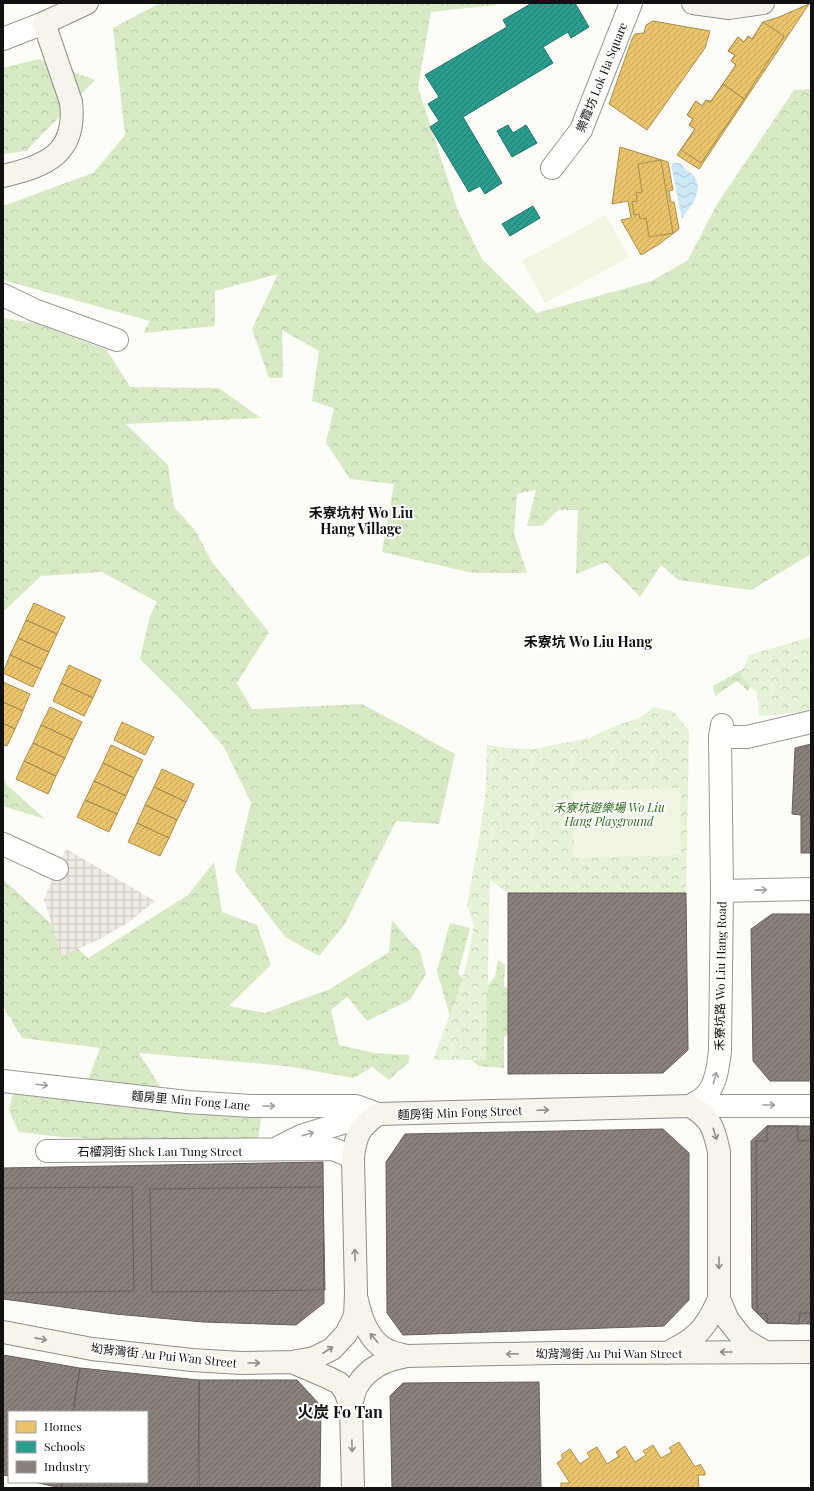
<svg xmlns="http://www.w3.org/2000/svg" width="814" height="1491" viewBox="0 0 814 1491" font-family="'Playfair Display','Noto Sans TC',serif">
	<defs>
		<pattern id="forest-crowns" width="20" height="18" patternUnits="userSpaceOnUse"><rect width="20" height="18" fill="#d8eac5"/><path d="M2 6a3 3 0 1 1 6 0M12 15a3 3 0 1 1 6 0" fill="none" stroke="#b8c8a8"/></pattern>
		<pattern id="park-crowns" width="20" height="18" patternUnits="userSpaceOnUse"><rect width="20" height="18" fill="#e7f3d7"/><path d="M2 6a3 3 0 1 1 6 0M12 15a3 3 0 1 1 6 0" fill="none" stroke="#c5cfb8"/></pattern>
		<pattern id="plaza-grid" width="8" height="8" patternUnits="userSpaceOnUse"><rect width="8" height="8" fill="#edebe2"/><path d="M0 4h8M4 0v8" fill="none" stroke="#cac8c1"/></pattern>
		<pattern id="water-waves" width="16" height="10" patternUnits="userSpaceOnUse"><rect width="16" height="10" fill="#cde8f7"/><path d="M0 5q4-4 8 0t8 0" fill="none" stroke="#afc6d3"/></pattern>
		<pattern id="homes-hatch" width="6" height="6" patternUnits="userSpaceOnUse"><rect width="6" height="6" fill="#e9c46a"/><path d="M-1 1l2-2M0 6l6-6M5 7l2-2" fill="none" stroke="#c7a75b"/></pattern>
		<pattern id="schools-hatch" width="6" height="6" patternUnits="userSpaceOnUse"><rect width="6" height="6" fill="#2a9d8f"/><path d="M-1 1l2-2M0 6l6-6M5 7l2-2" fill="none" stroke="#237f73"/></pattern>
		<pattern id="industry-hatch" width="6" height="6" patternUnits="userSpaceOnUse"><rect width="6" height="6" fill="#8a817c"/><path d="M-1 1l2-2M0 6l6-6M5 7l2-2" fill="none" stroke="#6f6864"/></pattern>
	</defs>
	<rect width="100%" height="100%" fill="#fdfcf7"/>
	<path fill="url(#forest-crowns)" d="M 160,3 L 497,3 L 496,5 L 431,12 L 418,87 L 458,211 L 482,259 L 537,313 L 652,281 L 688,260 L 717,204 L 794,90 L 811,89 L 811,554 L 751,590 L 678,580 L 661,565 L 640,597 L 606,562 L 576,574 L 578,510 L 558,510 L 542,526 L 527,526 L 536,490 L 517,494 L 514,533 L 527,573 L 473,573 L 382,552 L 394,484 L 350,479 L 326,443 L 334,408 L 312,401 L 319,351 L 282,330 L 283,378 L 269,378 L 252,329 L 278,274 L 215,291 L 215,326 L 143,333 L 150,321 L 3,280 L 3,206 L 93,173 L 125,135 L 113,28 Z
		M 39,59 L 95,80 L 26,151 L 3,154 L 3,68 Z
		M 3,318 L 38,324 L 107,350 L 130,387 L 219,388 L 261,418 L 126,424 L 168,465 L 174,507 L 195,530 L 212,562 L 269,632 L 237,683 L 252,709 L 362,704 L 455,754 L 439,824 L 396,821 L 345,924 L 319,956 L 285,937 L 235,871 L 251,803 L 224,747 L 192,711 L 140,659 L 150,616 L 157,602 L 102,572 L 41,576 L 3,612 Z
		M 768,655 L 748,691 L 737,681 L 715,696 L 713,686 Z
		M 3,777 L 7,785 L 45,819 L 3,806 Z
		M 214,862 L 222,912 L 257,925 L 271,965 L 229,1006 L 265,1013 L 330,989 L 389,952 L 392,920 L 420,952 L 426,974 L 410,1000 L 367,1021 L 347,997 L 331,1010 L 339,1045 L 375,1053 L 409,1055 L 409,1062 L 389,1080 L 372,1067 L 354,1078 L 286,1066 L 139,1053 L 176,1112 L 261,1118 L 258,1140 L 102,1139 L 62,1137 L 19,1132 L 9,1111 L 13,1092 L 81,1099 L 100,1048 L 22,1038 L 3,1006 L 3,879 L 88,958 L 188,895 Z
		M 450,923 L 470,928 L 458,973 L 477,999 L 495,977 L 498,960 L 505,965 L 504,987 L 525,985 L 527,1020 L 504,1037 L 504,1068 L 478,1066 L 459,1048 L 437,971 Z"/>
	<path fill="url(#park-crowns)" d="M 811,637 L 811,711 L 759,716 L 757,693 L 741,676 L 749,655 Z
		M 654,707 L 674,712 L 689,731 L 686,893 L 508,893 L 490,880 L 486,1060 L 433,1060 L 457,995 L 467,963 L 474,926 L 467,905 L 480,832 L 485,797 L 487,745 L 507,748 L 534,749 L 589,738 L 615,726 L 641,717 Z"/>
	<path fill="#f0f6e1" d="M 606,215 L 629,257 L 545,303 L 522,261 Z
		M 680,788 L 681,855 L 574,858 L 572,791 Z"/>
	<path fill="url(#plaza-grid)" d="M 66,849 L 155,901 L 129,922 L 98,940 L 61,956 L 44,899 Z"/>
	<path fill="url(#water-waves)" d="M 674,163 L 681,163 C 684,170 690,171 694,176 C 705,191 690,207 682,219 L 672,170 L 672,165 Z"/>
	<path fill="url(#homes-hatch)" stroke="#a88e4f" d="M 809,4 L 699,169 L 677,155 L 695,129 L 689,125 L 693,119 L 687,115 L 696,101 L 702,106 L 706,100 L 711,101 L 736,65 L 731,61 L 735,55 L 728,51 L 738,37 L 744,42 L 748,36 L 752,39 L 763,22 L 779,17 Z
		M 653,21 L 710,31 L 705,48 L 647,130 L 609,104 L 632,39 L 635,34 L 644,33 L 646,25 Z
		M 763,22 L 784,36 L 744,99 L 723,84 L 736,65 L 731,61 L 735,55 L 728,51 L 738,37 L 744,42 L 748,36 L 752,39 Z
		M 723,84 L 744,99 L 701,163 L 681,150 L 695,129 L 689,125 L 693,119 L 687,115 L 696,101 L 702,106 L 706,100 L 710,103 Z
		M 620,147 L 668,162 L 673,190 L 669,191 L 671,202 L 674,202 L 679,229 L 658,245 L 641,255 L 621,220 L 631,218 L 628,201 L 612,204 Z
		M 661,160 L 673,233 L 649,237 L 646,218 L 640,219 L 639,214 L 634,215 L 632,202 L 637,201 L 636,193 L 642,192 L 638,164 Z
		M 34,603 L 65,617 L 57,634 L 26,620 Z
		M 26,620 L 57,634 L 49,652 L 18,638 Z
		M 18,638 L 49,652 L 41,669 L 10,655 Z
		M 10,655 L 41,669 L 33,687 L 3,673 Z
		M 69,665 L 101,680 L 93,698 L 61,683 Z
		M 3,682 L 30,694 L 23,711 L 3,702 Z
		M 61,683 L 93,698 L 84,716 L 53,701 Z
		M 3,702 L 23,711 L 15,729 L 3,723 Z
		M 50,707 L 82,722 L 73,740 L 41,725 Z
		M 122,722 L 154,737 L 145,755 L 114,740 Z
		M 3,723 L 15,729 L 7,746 L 3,745 Z
		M 41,725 L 73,740 L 65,758 L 33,743 Z
		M 33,743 L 65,758 L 56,776 L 24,761 Z
		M 111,745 L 143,760 L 134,778 L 103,763 Z
		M 24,761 L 56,776 L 48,794 L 16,779 Z
		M 103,763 L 134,778 L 126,796 L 94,781 Z
		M 162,769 L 194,784 L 186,802 L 154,787 Z
		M 94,781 L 126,796 L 117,814 L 85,800 Z
		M 154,787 L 186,802 L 177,820 L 145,805 Z
		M 85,800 L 117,814 L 109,832 L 77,817 Z
		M 145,805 L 177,820 L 169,838 L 137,823 Z
		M 137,823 L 169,838 L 160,856 L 128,842 Z
		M 679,1442 L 695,1467 L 700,1464 L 705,1472 L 705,1475 L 698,1475 L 699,1488 L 561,1488 L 561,1483 L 570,1483 L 557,1463 L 563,1459 L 561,1455 L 570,1449 L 580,1464 L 590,1457 L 587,1453 L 597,1447 L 607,1464 L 619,1456 L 616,1452 L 625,1446 L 635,1462 L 646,1455 L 643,1451 L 653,1445 L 661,1458 L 672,1452 L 669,1448 Z"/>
	<path fill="url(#schools-hatch)" stroke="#227369" d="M 532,3 L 575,3 L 589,27 L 571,38 L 568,32 L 543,47 L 553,63 L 463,117 L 502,183 L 485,194 L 480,186 L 469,192 L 430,127 L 439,121 L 428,104 L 439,97 L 425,75 L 507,27 L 503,20 Z
		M 508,125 L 513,133 L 526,125 L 537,143 L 512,157 L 497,131 Z
		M 533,206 L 540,218 L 510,236 L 502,224 Z"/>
	<path fill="url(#industry-hatch)" stroke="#665f5c" d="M 811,744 L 811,853 L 801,853 L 801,815 L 792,814 L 795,748 Z
		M 508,893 L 686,893 L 688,1050 L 663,1073 L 508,1074 Z
		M 772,914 L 811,914 L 811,1081 L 770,1081 L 753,1061 L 751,929 Z
		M 767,1126 L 798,1126 L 798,1141 L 811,1140 L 811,1313 L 800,1313 L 799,1324 L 767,1323 L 767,1314 L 757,1313 L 756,1141 L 767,1141 Z
		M 767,1126 L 811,1126 L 811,1324 L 767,1323 L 752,1308 L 751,1141 Z
		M 663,1129 L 689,1153 L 689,1300 L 664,1326 L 403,1335 L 387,1313 L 386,1162 L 405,1134 Z
		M 323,1162 L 324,1303 L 296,1325 L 203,1322 L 115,1314 L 3,1299 L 3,1168 Z
		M 132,1187 L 134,1291 L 3,1293 L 3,1188 Z
		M 323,1187 L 325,1290 L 152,1292 L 150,1189 Z
		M 3,1355 L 80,1368 L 73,1412 L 9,1412 L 9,1476 L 3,1475 Z
		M 80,1368 L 199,1380 L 198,1488 L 61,1488 L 62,1482 L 147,1482 L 147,1412 L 73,1412 Z
		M 199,1380 L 297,1380 L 321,1406 L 320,1488 L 199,1488 Z
		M 539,1382 L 541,1488 L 392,1488 L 390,1396 L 403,1383 Z
		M 34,1482 L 62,1482 L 61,1488 Z"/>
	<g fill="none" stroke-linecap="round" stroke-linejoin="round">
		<defs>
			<path id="street" d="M 3,39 L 44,23
				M 552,168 L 581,130 L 631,3
				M 3,295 L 34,310 L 117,340
				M 720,737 L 747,737 L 811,722
				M 3,844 L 57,869
				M 722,891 L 811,889
				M 3,1081 L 187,1102 L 251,1106 L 356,1106 L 378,1114
				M 690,1106 C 694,1103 700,1101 703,1098 C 716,1087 718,1067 720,1051 L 722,891 L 720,737 L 722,725
				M 690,1106 L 811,1106
				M 279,1147 L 301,1136 L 355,1119 L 378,1114
				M 47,1151 L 333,1149 L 353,1157"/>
			<path id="secondary" d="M 693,3 L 729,8 L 763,3
				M 3,176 C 46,166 77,154 71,102 L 44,23 L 87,3
				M 357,1300 C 361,1319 368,1339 385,1349 C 391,1353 400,1354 407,1356
				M 3,1332 L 92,1349 L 192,1360 L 241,1363 L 292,1362 L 314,1358 L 332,1349 L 346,1334 L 355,1316 L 356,1294 L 353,1157 C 356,1134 359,1128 378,1114 L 690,1106 C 711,1118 714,1128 719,1152 L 719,1299 L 728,1320 L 743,1339 L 765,1352
				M 667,1353 C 675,1348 685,1344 692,1338 C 705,1328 712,1314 719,1299
				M 292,1362 L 329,1378 L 339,1383 L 345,1391 L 351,1407 L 353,1488
				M 351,1407 C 352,1401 354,1392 357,1386 C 368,1367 386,1360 407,1356 L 552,1353 L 811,1352"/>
		</defs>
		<use href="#street" stroke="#979795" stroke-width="24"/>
		<use href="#secondary" stroke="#8e8d8b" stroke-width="24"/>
		<use href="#street" stroke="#fffffe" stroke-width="22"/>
		<use href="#secondary" stroke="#f6f4eb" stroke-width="22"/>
	</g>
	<defs><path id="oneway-shaft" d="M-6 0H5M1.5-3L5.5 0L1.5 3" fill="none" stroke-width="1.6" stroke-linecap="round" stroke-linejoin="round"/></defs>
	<g stroke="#a0a09f">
		<use href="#oneway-shaft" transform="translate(761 890) rotate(-1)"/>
		<use href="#oneway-shaft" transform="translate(715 1078) rotate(-74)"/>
		<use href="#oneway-shaft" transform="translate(42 1085) rotate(7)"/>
		<use href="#oneway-shaft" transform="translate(769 1105)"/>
		<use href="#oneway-shaft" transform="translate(269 1106)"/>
		<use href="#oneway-shaft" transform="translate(308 1134) rotate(-17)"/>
	</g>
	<g stroke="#8f8e89">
		<use href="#oneway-shaft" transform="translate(543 1110) rotate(-2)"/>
		<use href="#oneway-shaft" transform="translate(715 1134) rotate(72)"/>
		<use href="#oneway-shaft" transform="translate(355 1255) rotate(-91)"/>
		<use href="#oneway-shaft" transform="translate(719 1263) rotate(90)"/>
		<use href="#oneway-shaft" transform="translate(374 1338) rotate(-130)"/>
		<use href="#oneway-shaft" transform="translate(41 1339) rotate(11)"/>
		<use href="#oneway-shaft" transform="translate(328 1350) rotate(-33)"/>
		<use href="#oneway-shaft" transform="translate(726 1352) rotate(180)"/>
		<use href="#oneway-shaft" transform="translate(512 1354) rotate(179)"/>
		<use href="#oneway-shaft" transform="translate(254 1363)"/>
		<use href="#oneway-shaft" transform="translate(352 1446) rotate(89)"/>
	</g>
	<g text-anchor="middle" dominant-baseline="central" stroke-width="4" stroke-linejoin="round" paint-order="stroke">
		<g font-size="12" fill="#111" stroke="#fff">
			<text transform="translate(601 77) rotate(-68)">樂霞坊 Lok Ha Square</text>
			<text transform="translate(720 976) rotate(-89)">禾寮坑路 Wo Liu Hang Road</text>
			<text transform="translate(191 1100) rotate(5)">麵房里 Min Fong Lane</text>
			<text transform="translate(460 1112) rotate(-2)">麵房街 Min Fong Street</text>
			<text x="160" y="1151">石榴洞街 Shek Lau Tung Street</text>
			<text x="609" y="1353">㘭背灣街 Au Pui Wan Street</text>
			<text transform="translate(164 1355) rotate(6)">㘭背灣街 Au Pui Wan Street</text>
		</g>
		<g font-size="12" font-style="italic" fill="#2f6b1f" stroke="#fff">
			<text x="609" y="807">禾寮坑遊樂場 Wo Liu<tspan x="609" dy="14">Hang Playground</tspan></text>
		</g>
		<g font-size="14" font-weight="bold" fill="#111" stroke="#fff">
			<text x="361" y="512">禾寮坑村 Wo Liu<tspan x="361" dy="16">Hang Village</tspan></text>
			<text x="588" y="641">禾寮坑 Wo Liu Hang</text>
		</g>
		<g font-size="16" font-weight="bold" fill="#111" stroke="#fff">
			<text x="340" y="1411">火炭 Fo Tan</text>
		</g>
	</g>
	<rect width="814" height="1491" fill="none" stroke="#111111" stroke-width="8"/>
	<rect x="8" y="1411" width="140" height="72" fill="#ffffff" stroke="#a0a0a0"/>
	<rect x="16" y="1421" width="20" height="12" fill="#e9c46a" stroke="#a0a0a0"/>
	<text x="44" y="1431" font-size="12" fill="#111111">Homes</text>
	<rect x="16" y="1441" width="20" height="12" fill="#2a9d8f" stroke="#a0a0a0"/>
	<text x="44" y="1451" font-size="12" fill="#111111">Schools</text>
	<rect x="16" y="1461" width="20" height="12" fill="#8a817c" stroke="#a0a0a0"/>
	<text x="44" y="1471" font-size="12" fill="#111111">Industry</text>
</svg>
